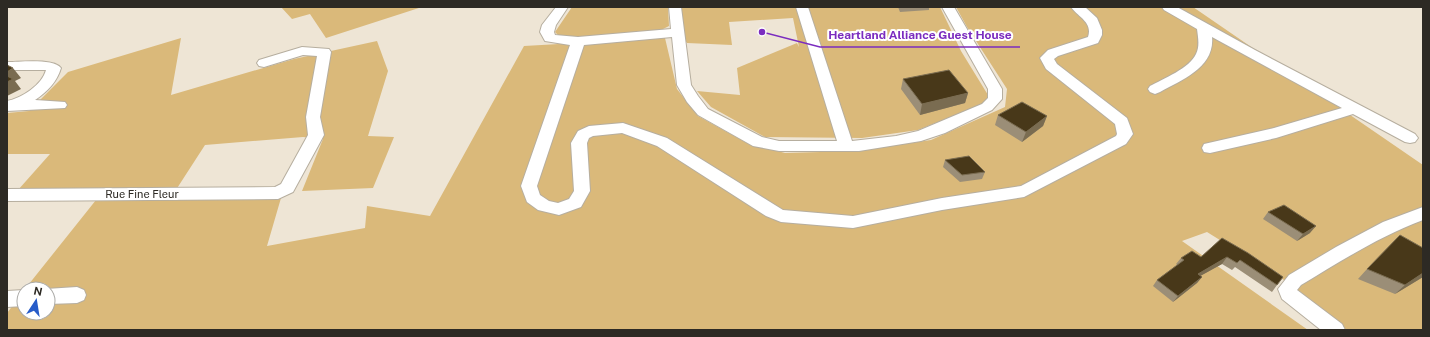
<svg xmlns="http://www.w3.org/2000/svg" width="1430" height="337" viewBox="0 0 1430 337" font-family="'Public Sans',sans-serif">
	<rect width="100%" height="100%" fill="#eee5d5"/>
	<path fill="#dab97a" d="M 281,7 L 422,7 L 326,38 L 310,14 L 292,19 Z
		M 572,7 L 668,7 L 669,26 L 657,32 L 569,38 L 559,36 L 555,32 Z
		M 681,7 L 940,7 L 961,51 L 988,95 L 985,103 L 918,130 L 862,138 L 765,137 L 711,107 L 697,91 L 740,95 L 737,68 L 797,43 L 799,47 L 793,18 L 729,22 L 732,45 L 687,43 L 683,38 Z
		M 956,7 L 1193,7 L 1423,165 L 1423,330 L 1346,330 L 1292,285 L 1207,232 L 1182,241 L 1308,330 L 7,330 L 7,313 L 24,291 L 24,313 L 48,313 L 48,289 L 25,289 L 96,200 L 281,198 L 267,246 L 365,228 L 367,206 L 430,216 L 524,46 L 665,38 L 677,89 L 698,116 L 747,143 L 785,153 L 856,151 L 931,140 L 1005,107 L 1007,89 L 967,27 Z
		M 181,38 L 171,95 L 294,59 L 377,41 L 388,71 L 368,136 L 394,137 L 373,188 L 302,191 L 323,139 L 303,137 L 205,145 L 172,196 L 10,199 L 50,154 L 7,154 L 7,113 L 29,111 L 68,72 Z"/>
	<g fill="none" stroke-linecap="round" stroke-linejoin="round">
		<defs>
			<path id="minor" d="M 556,7 L 568,7 L 556,25 L 554,32 L 555,35 L 578,37 L 671,29 L 669,7 L 681,7 L 691,85 L 698,96 L 708,109 L 762,137 L 779,141 L 837,141 L 796,7 L 808,7 L 852,141 L 896,136 L 918,131 L 982,104 L 988,98 L 988,89 L 942,7 L 954,7 L 1002,89 L 1002,99 L 992,110 L 945,133 L 921,141 L 859,151 L 779,151 L 753,146 L 698,115 L 687,102 L 677,85 L 672,37 L 584,45 L 537,186 L 540,195 L 549,201 L 558,203 L 569,199 L 574,191 L 571,143 L 578,131 L 589,126 L 623,123 L 667,138 L 783,210 L 853,216 L 942,198 L 1021,186 L 1116,136 L 1117,134 L 1115,124 L 1046,69 L 1040,58 L 1048,50 L 1088,37 C 1093,22 1078,17 1071,7 L 1085,7 L 1097,18 L 1102,30 L 1102,35 L 1098,43 L 1058,56 L 1054,59 L 1057,64 L 1127,118 L 1133,134 L 1126,144 L 1024,197 L 942,210 L 853,228 L 781,222 L 766,216 L 657,146 L 622,133 L 593,136 L 589,138 L 587,143 L 590,191 L 581,207 L 559,215 L 538,210 L 527,202 L 521,186 L 570,45 L 545,41 L 540,32 L 542,25 Z
				M 1162,7 L 1177,7 L 1255,50 L 1415,134 L 1418,138 L 1415,142 L 1410,143 L 1405,142 L 1353,114 L 1276,138 L 1210,153 L 1204,152 L 1202,148 L 1204,144 L 1274,128 L 1342,108 L 1212,37 C 1215,67 1182,80 1160,92 L 1155,94 L 1150,92 L 1148,89 L 1150,86 C 1163,79 1190,68 1196,54 C 1200,46 1198,37 1197,29 L 1164,10 Z
				M 302,47 L 329,49 L 331,52 L 320,117 L 324,135 L 293,192 L 278,199 L 7,201 L 7,189 L 275,187 L 281,184 L 308,135 L 306,117 L 317,56 L 303,55 L 264,67 L 259,66 L 257,63 L 259,60 Z
				M 7,62 C 20,62 54,58 61,68 C 57,82 47,92 35,100 L 65,102 L 67,105 L 65,108 L 7,111 L 7,101 C 22,98 42,85 46,70 L 7,70 Z
				M 1423,207 L 1423,220 C 1380,236 1341,261 1301,285 L 1297,290 L 1342,324 L 1345,330 L 1321,330 L 1282,299 L 1278,289 L 1289,275 L 1336,247 L 1383,222 Z
				M 77,287 L 84,290 L 86,295 L 84,300 L 77,303 L 48,304 L 48,289 L 46,289 Z
				M 24,290 L 24,306 L 7,307 L 7,291 Z"/>
		</defs>
		<use href="#minor" stroke="#b6ae9f" stroke-width="2"/>
		<use href="#minor" fill="#fff" fill-rule="evenodd"/>
	</g>
	<path fill="#9b8e77" d="M 898,7 L 929,7 L 929,10 L 900,12 Z
		M 903,79 L 968,93 L 965,103 L 920,115 L 901,89 Z
		M 998,115 L 1047,116 L 1043,126 L 1022,142 L 995,125 Z
		M 945,160 L 985,172 L 982,179 L 960,182 L 943,167 Z
		M 1268,212 L 1310,233 L 1297,241 L 1263,219 Z
		M 1222,238 L 1277,285 L 1272,292 L 1235,267 L 1232,270 L 1222,264 L 1200,276 L 1202,277 L 1197,283 L 1173,302 L 1153,286 L 1157,280 L 1177,265 L 1176,264 L 1181,258 L 1201,257 Z
		M 1423,248 L 1423,277 L 1395,294 L 1358,279 L 1367,269 Z"/>
	<path fill="#7a6c51" d="M 13,68 L 21,78 L 15,81 L 21,89 L 7,96 L 7,72 Z
		M 968,93 L 965,103 L 920,115 L 922,104 Z
		M 1047,116 L 1043,126 L 1022,142 L 1026,132 Z
		M 1316,226 L 1310,233 L 1297,241 L 1303,234 Z
		M 1227,257 L 1222,264 L 1193,280 L 1198,274 Z
		M 1423,273 L 1423,277 L 1395,294 L 1405,285 Z
		M 1202,277 L 1197,283 L 1173,302 L 1178,296 Z"/>
	<path fill="#483819" stroke="#7a6c51" d="M 7,65 L 13,68 L 7,72 Z
		M 949,70 L 968,93 L 922,104 L 903,79 Z
		M 7,76 L 13,79 L 7,82 Z
		M 1022,102 L 1047,116 L 1026,132 L 998,115 Z
		M 969,156 L 985,172 L 962,175 L 945,160 Z
		M 1284,205 L 1316,226 L 1303,234 L 1268,212 Z
		M 1400,235 L 1423,248 L 1423,273 L 1405,285 L 1367,269 Z
		M 1222,238 L 1248,253 L 1283,277 L 1277,285 L 1240,260 L 1237,263 L 1227,257 L 1198,274 L 1202,277 L 1178,296 L 1157,280 L 1184,260 L 1181,258 L 1192,251 L 1201,257 Z"/>
	<g text-anchor="middle" dominant-baseline="central" stroke-width="4" stroke-linejoin="round" paint-order="stroke">
		<g font-size="11" fill="#2d2a24" stroke="#fff">
			<text x="142" y="194">Rue Fine Fleur</text>
		</g>
	</g>
	<path fill="none" stroke="#7b2cbf" stroke-width="1.5" d="M762 32L820 47H1020"/>
	<circle fill="#7b2cbf" stroke="#fff" stroke-width="1.5" cx="762" cy="32" r="4"/>
	<g font-size="12" text-anchor="middle" font-weight="bold" fill="#7b2cbf" stroke="#fff" stroke-width="4" stroke-linejoin="round" paint-order="stroke">
		<text x="920" y="39">Heartland Alliance Guest House</text>
	</g>
	<rect width="1430" height="337" fill="none" stroke="#2d2a24" stroke-width="16"/>
	<g transform="translate(36 301) rotate(12)"><circle r="19" fill="#ffffff" stroke="#abaaa7"/>
	<path d="M0-3L7 15L0 10L-7 15Z" fill="#275cc9"/>
	<text y="-6" font-size="11" font-weight="bold" text-anchor="middle" fill="#2d2a24">N</text>
	</g>
</svg>
